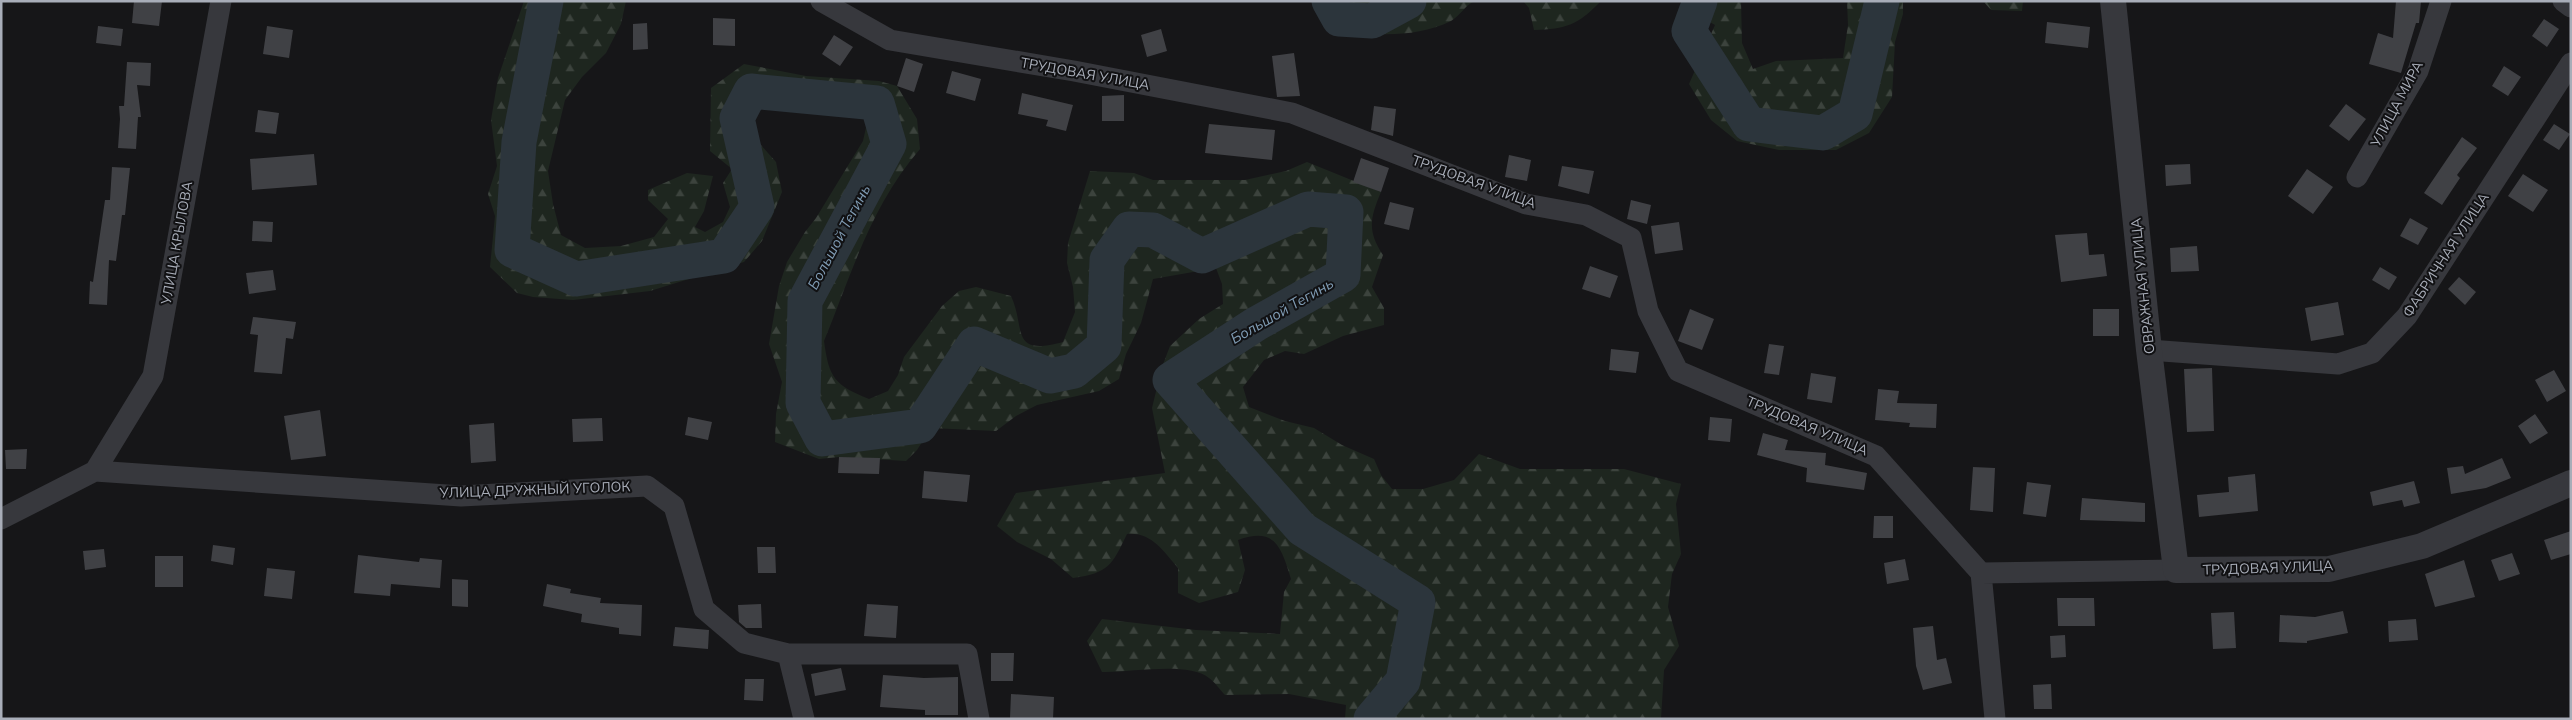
<svg xmlns="http://www.w3.org/2000/svg" width="2572" height="720" viewBox="0 0 2572 720" font-family="'Nunito Sans',sans-serif">
	<defs>
		<pattern id="forest-firs" width="22" height="20" patternUnits="userSpaceOnUse" patternTransform="scale(1.25)"><rect width="22" height="20" fill="#1e261f"/><path d="M5 1l3.5 6h-7zM16 11l3.5 6h-7z" fill="#3c433d"/></pattern>
	</defs>
	<rect width="100%" height="100%" fill="#161618"/>
	<path fill="url(#forest-firs)" d="M 524,1 L 626,1 L 621,24 L 606,53 L 582,77 L 565,100 L 548,171 L 553,204 L 561,235 L 585,248 L 621,246 L 654,237 L 668,219 L 648,200 L 648,190 L 687,173 L 713,176 L 704,211 L 695,227 L 705,232 L 723,222 L 730,207 L 723,183 L 732,169 L 710,151 L 711,88 L 744,64 L 806,76 L 879,81 L 897,86 L 917,119 L 920,149 C 870,207 852,273 824,341 C 829,379 835,385 869,399 L 888,391 L 898,375 L 904,357 L 942,306 L 959,291 L 976,287 L 1011,296 C 1026,328 1009,357 1063,342 L 1075,312 L 1073,287 L 1067,263 L 1068,243 L 1090,171 L 1134,173 L 1153,180 L 1245,180 L 1286,171 L 1307,162 L 1381,192 C 1370,218 1367,231 1383,255 L 1372,287 L 1384,308 L 1384,325 L 1343,336 L 1304,354 L 1285,351 L 1264,360 L 1243,387 L 1249,407 L 1285,421 L 1314,428 L 1342,445 L 1374,459 L 1381,475 L 1392,489 L 1423,489 L 1454,480 L 1479,454 L 1520,469 L 1624,469 L 1681,484 L 1676,504 L 1681,554 L 1672,574 L 1668,607 L 1679,646 L 1664,670 L 1661,719 L 1345,719 L 1346,705 L 1289,694 L 1225,695 C 1220,690 1215,682 1209,678 C 1189,661 1128,673 1102,672 L 1087,641 L 1102,619 L 1196,630 L 1280,634 L 1284,592 L 1291,579 C 1281,546 1275,527 1238,540 L 1245,570 L 1238,592 L 1199,603 L 1178,593 L 1178,568 C 1163,551 1152,532 1127,534 C 1112,565 1109,573 1073,578 L 1051,559 L 1017,542 L 997,526 L 1016,493 L 1165,473 L 1152,408 L 1162,367 L 1170,346 L 1199,319 L 1223,304 L 1222,284 L 1216,268 L 1153,279 L 1141,323 L 1126,354 L 1119,379 L 1099,391 L 1037,405 L 1016,416 L 996,431 L 931,428 L 917,450 L 906,461 L 839,457 L 819,459 L 775,442 L 776,414 L 782,382 L 769,344 L 779,286 L 787,262 L 805,232 L 816,218 L 863,141 L 870,110 C 831,106 792,98 754,111 L 746,128 L 776,162 L 782,192 L 762,241 L 744,262 L 650,291 L 573,300 L 533,297 L 517,293 L 490,267 L 495,216 L 488,194 L 497,166 L 491,120 L 498,78 Z
		M 1316,1 L 1475,1 C 1465,5 1460,16 1451,21 C 1420,36 1385,36 1352,32 L 1344,9 Z
		M 1523,1 L 1601,1 C 1578,25 1566,29 1534,30 L 1529,8 Z
		M 1686,1 L 1741,1 L 1742,43 L 1753,69 L 1776,61 L 1843,58 L 1848,25 L 1847,1 L 1903,1 L 1903,14 L 1895,42 L 1892,97 L 1869,133 L 1836,150 L 1779,150 L 1737,141 L 1711,120 L 1689,84 L 1715,25 L 1684,7 Z
		M 1983,1 L 2023,1 L 2022,11 L 1991,10 Z"/>
	<g fill="none" stroke-linecap="round" stroke-linejoin="round">
		<path stroke="#2c353c" stroke-width="35" d="M 546,1 L 519,142 L 512,250 L 576,279 L 724,256 L 757,207 L 737,118 L 751,91 L 877,103 L 889,144 L 805,301 L 803,403 L 822,439 L 920,426 L 974,344 L 1050,376 L 1074,371 L 1104,346 L 1107,260 L 1129,229 L 1153,230 L 1202,256 L 1308,209 L 1346,212 L 1343,275 L 1256,324 L 1170,380 L 1302,529 L 1418,602 L 1403,681 L 1371,719
			M 1329,1 L 1339,19 L 1372,21 L 1409,1
			M 1700,1 L 1689,31 L 1749,124 L 1823,133 L 1855,114 L 1882,1"/>
	</g>
	<path fill="#404145" d="M 134,1 L 162,1 L 159,26 L 132,23 Z
		M 2396,1 L 2421,1 L 2419,23 L 2416,23 L 2401,73 L 2369,64 L 2378,33 L 2393,38 Z
		M 713,18 L 735,19 L 735,46 L 713,45 Z
		M 2544,19 L 2559,29 L 2547,47 L 2532,36 Z
		M 2047,22 L 2090,27 L 2088,48 L 2045,43 Z
		M 647,23 L 648,49 L 633,50 L 633,24 Z
		M 98,26 L 123,29 L 121,46 L 96,43 Z
		M 267,26 L 293,30 L 289,58 L 263,54 Z
		M 1161,29 L 1167,51 L 1147,57 L 1141,35 Z
		M 834,35 L 853,47 L 840,66 L 822,54 Z
		M 1294,53 L 1300,96 L 1277,97 L 1272,56 Z
		M 906,58 L 923,64 L 914,92 L 897,86 Z
		M 127,62 L 151,63 L 150,86 L 137,85 L 141,117 L 138,117 L 136,149 L 118,148 L 120,119 L 119,106 L 124,106 Z
		M 2504,66 L 2521,77 L 2508,96 L 2492,86 Z
		M 952,71 L 981,79 L 975,101 L 946,93 Z
		M 1022,93 L 1073,105 L 1066,131 L 1046,126 L 1048,120 L 1018,114 Z
		M 1124,95 L 1124,121 L 1102,121 L 1102,96 Z
		M 2346,104 L 2366,119 L 2349,141 L 2329,126 Z
		M 1374,106 L 1396,109 L 1393,136 L 1371,130 Z
		M 258,110 L 279,113 L 276,134 L 255,132 Z
		M 1209,124 L 1275,130 L 1272,160 L 1205,153 Z
		M 2554,124 L 2570,134 L 2559,150 L 2543,140 Z
		M 2462,137 L 2477,148 L 2457,175 L 2460,178 L 2442,205 L 2424,193 Z
		M 314,154 L 317,185 L 252,190 L 250,159 Z
		M 1509,155 L 1531,160 L 1527,181 L 1505,177 Z
		M 1361,158 L 1389,168 L 1381,192 L 1353,182 Z
		M 2190,164 L 2191,184 L 2166,186 L 2165,165 Z
		M 1562,166 L 1594,171 L 1589,194 L 1558,186 Z
		M 112,167 L 130,168 L 125,215 L 122,215 L 116,261 L 109,260 L 107,305 L 89,304 L 90,281 L 93,282 L 105,200 L 110,200 Z
		M 2307,169 L 2333,187 L 2313,214 L 2288,196 Z
		M 2523,174 L 2548,190 L 2533,212 L 2508,196 Z
		M 1631,200 L 1651,205 L 1647,224 L 1627,219 Z
		M 1390,202 L 1414,208 L 1409,230 L 1384,224 Z
		M 2410,218 L 2428,228 L 2418,245 L 2400,236 Z
		M 253,221 L 273,222 L 272,242 L 252,241 Z
		M 1679,222 L 1683,250 L 1655,254 L 1651,226 Z
		M 2087,233 L 2089,255 L 2104,254 L 2107,276 L 2061,282 L 2055,235 Z
		M 2197,246 L 2199,271 L 2171,272 L 2170,248 Z
		M 1590,266 L 1618,276 L 1610,298 L 1582,289 Z
		M 2380,267 L 2397,277 L 2389,290 L 2372,280 Z
		M 273,270 L 276,290 L 249,294 L 246,273 Z
		M 2459,277 L 2476,292 L 2465,305 L 2448,289 Z
		M 2338,302 L 2344,335 L 2311,341 L 2305,308 Z
		M 1690,309 L 1714,319 L 1702,350 L 1678,341 Z
		M 2093,309 L 2119,309 L 2119,336 L 2093,336 Z
		M 253,317 L 296,322 L 293,339 L 286,338 L 282,374 L 254,372 L 258,335 L 250,334 Z
		M 1769,344 L 1784,346 L 1779,375 L 1764,373 Z
		M 1611,349 L 1639,352 L 1636,373 L 1609,370 Z
		M 2212,368 L 2214,431 L 2187,432 L 2184,369 Z
		M 2554,370 L 2566,391 L 2547,402 L 2535,380 Z
		M 1811,373 L 1836,377 L 1832,403 L 1807,399 Z
		M 1878,389 L 1899,391 L 1897,403 L 1937,404 L 1936,428 L 1909,427 L 1910,423 L 1875,420 Z
		M 320,410 L 326,456 L 291,460 L 284,416 Z
		M 2535,414 L 2548,433 L 2530,444 L 2518,426 Z
		M 688,417 L 712,422 L 708,440 L 685,435 Z
		M 1710,417 L 1732,419 L 1730,442 L 1708,440 Z
		M 602,418 L 603,441 L 573,442 L 572,419 Z
		M 494,423 L 496,461 L 471,463 L 469,425 Z
		M 1763,433 L 1788,440 L 1785,450 L 1826,453 L 1825,465 L 1867,473 L 1864,490 L 1806,482 L 1807,468 L 1757,455 Z
		M 27,449 L 26,469 L 6,469 L 5,450 Z
		M 839,457 L 880,458 L 879,474 L 838,473 Z
		M 2502,458 L 2511,478 L 2486,488 L 2451,494 L 2447,468 L 2463,466 L 2465,474 Z
		M 1973,467 L 1995,468 L 1993,512 L 1970,510 Z
		M 924,471 L 970,475 L 967,502 L 922,498 Z
		M 2255,474 L 2258,511 L 2199,517 L 2197,495 L 2229,492 L 2228,477 Z
		M 2414,481 L 2420,503 L 2404,507 L 2402,500 L 2373,506 L 2370,492 Z
		M 2027,482 L 2051,485 L 2046,517 L 2023,514 Z
		M 2082,498 L 2145,503 L 2145,522 L 2080,520 Z
		M 1874,516 L 1893,516 L 1893,538 L 1873,538 Z
		M 2571,531 L 2571,554 L 2551,560 L 2544,540 Z
		M 213,545 L 235,548 L 233,565 L 211,561 Z
		M 757,547 L 775,547 L 776,573 L 758,573 Z
		M 104,549 L 106,567 L 85,570 L 83,551 Z
		M 2512,553 L 2520,574 L 2499,581 L 2491,560 Z
		M 358,555 L 419,562 L 420,558 L 442,560 L 440,588 L 391,584 L 390,596 L 354,593 Z
		M 155,556 L 183,556 L 183,587 L 155,587 Z
		M 1905,559 L 1909,580 L 1887,584 L 1884,563 Z
		M 2464,560 L 2475,597 L 2435,607 L 2425,574 Z
		M 267,568 L 295,571 L 292,599 L 264,596 Z
		M 452,579 L 468,580 L 468,607 L 452,606 Z
		M 547,584 L 571,589 L 570,593 L 601,598 L 600,603 L 642,605 L 641,636 L 619,634 L 619,628 L 581,622 L 582,614 L 543,606 Z
		M 2057,598 L 2094,598 L 2095,626 L 2058,626 Z
		M 761,604 L 762,628 L 746,628 L 739,622 L 738,605 Z
		M 867,604 L 898,606 L 896,638 L 864,636 Z
		M 2343,611 L 2348,633 L 2307,641 L 2307,643 L 2279,642 L 2280,615 L 2315,617 Z
		M 2234,612 L 2236,648 L 2213,649 L 2211,613 Z
		M 2416,619 L 2418,640 L 2389,642 L 2388,621 Z
		M 1933,626 L 1937,660 L 1946,658 L 1952,683 L 1923,690 L 1916,666 L 1913,628 Z
		M 675,627 L 709,630 L 708,649 L 673,646 Z
		M 2065,635 L 2066,657 L 2051,658 L 2050,636 Z
		M 991,653 L 1014,653 L 1013,681 L 991,681 Z
		M 841,668 L 846,690 L 815,696 L 811,674 Z
		M 883,675 L 924,678 L 958,677 L 958,715 L 925,715 L 925,710 L 880,707 Z
		M 745,679 L 764,679 L 763,701 L 744,700 Z
		M 2051,684 L 2052,709 L 2034,709 L 2033,685 Z
		M 1011,694 L 1054,697 L 1053,719 L 1010,718 Z"/>
	<g fill="none" stroke-linecap="round" stroke-linejoin="round">
		<path stroke="#37383d" stroke-width="21" d="M 821,1 L 890,40 L 1074,71 L 1292,113 L 1526,204 L 1586,215 L 1631,238 L 1648,311 L 1678,371 L 1876,456 L 1981,573 L 1995,719
			M 2563,1 L 2571,7
			M 2357,177 L 2418,71 L 2441,1
			M 2149,350 L 2338,364 L 2372,353 L 2407,316 L 2571,63
			M 95,471 L 461,496 L 647,486 L 674,506 L 704,609 L 744,643 L 788,654 L 967,654 L 979,719
			M 95,471 L 153,376 L 221,1
			M 1,519 L 95,471
			M 1981,573 L 2176,570
			M 788,654 L 804,719"/>
		<path stroke="#37383d" stroke-width="26" d="M 2113,1 L 2149,350 L 2176,570 L 2329,569 L 2422,546 L 2571,483"/>
	</g>
	<g text-anchor="middle" dominant-baseline="central" stroke-width="4" stroke-linejoin="round" paint-order="stroke">
		<g font-size="14" fill="#a8adb8" stroke="#111113">
			<text transform="translate(1085 74) rotate(10)">ТРУДОВАЯ УЛИЦА</text>
			<text transform="translate(2397 104) rotate(-62)">УЛИЦА МИРА</text>
			<text transform="translate(1474 182) rotate(20)">ТРУДОВАЯ УЛИЦА</text>
			<text transform="translate(177 243) rotate(-80)">УЛИЦА КРЫЛОВА</text>
			<text transform="translate(2446 255) rotate(-57)">ФАБРИЧНАЯ УЛИЦА</text>
			<text transform="translate(2143 286) rotate(-96)">ОВРАЖНАЯ УЛИЦА</text>
			<text transform="translate(1807 426) rotate(23)">ТРУДОВАЯ УЛИЦА</text>
			<text transform="translate(535 490) rotate(-2)">УЛИЦА ДРУЖНЫЙ УГОЛОК</text>
			<text transform="translate(2268 568) rotate(-2)">ТРУДОВАЯ УЛИЦА</text>
		</g>
		<g font-size="15" font-style="italic" fill="#7f9bb3" stroke="#111113">
			<text transform="translate(839 237) rotate(-62)">Большой Тегинь</text>
			<text transform="translate(1282 311) rotate(-30)">Большой Тегинь</text>
		</g>
	</g>
	<rect width="2572" height="720" fill="none" stroke="#a8adb8" stroke-width="5"/>
</svg>
